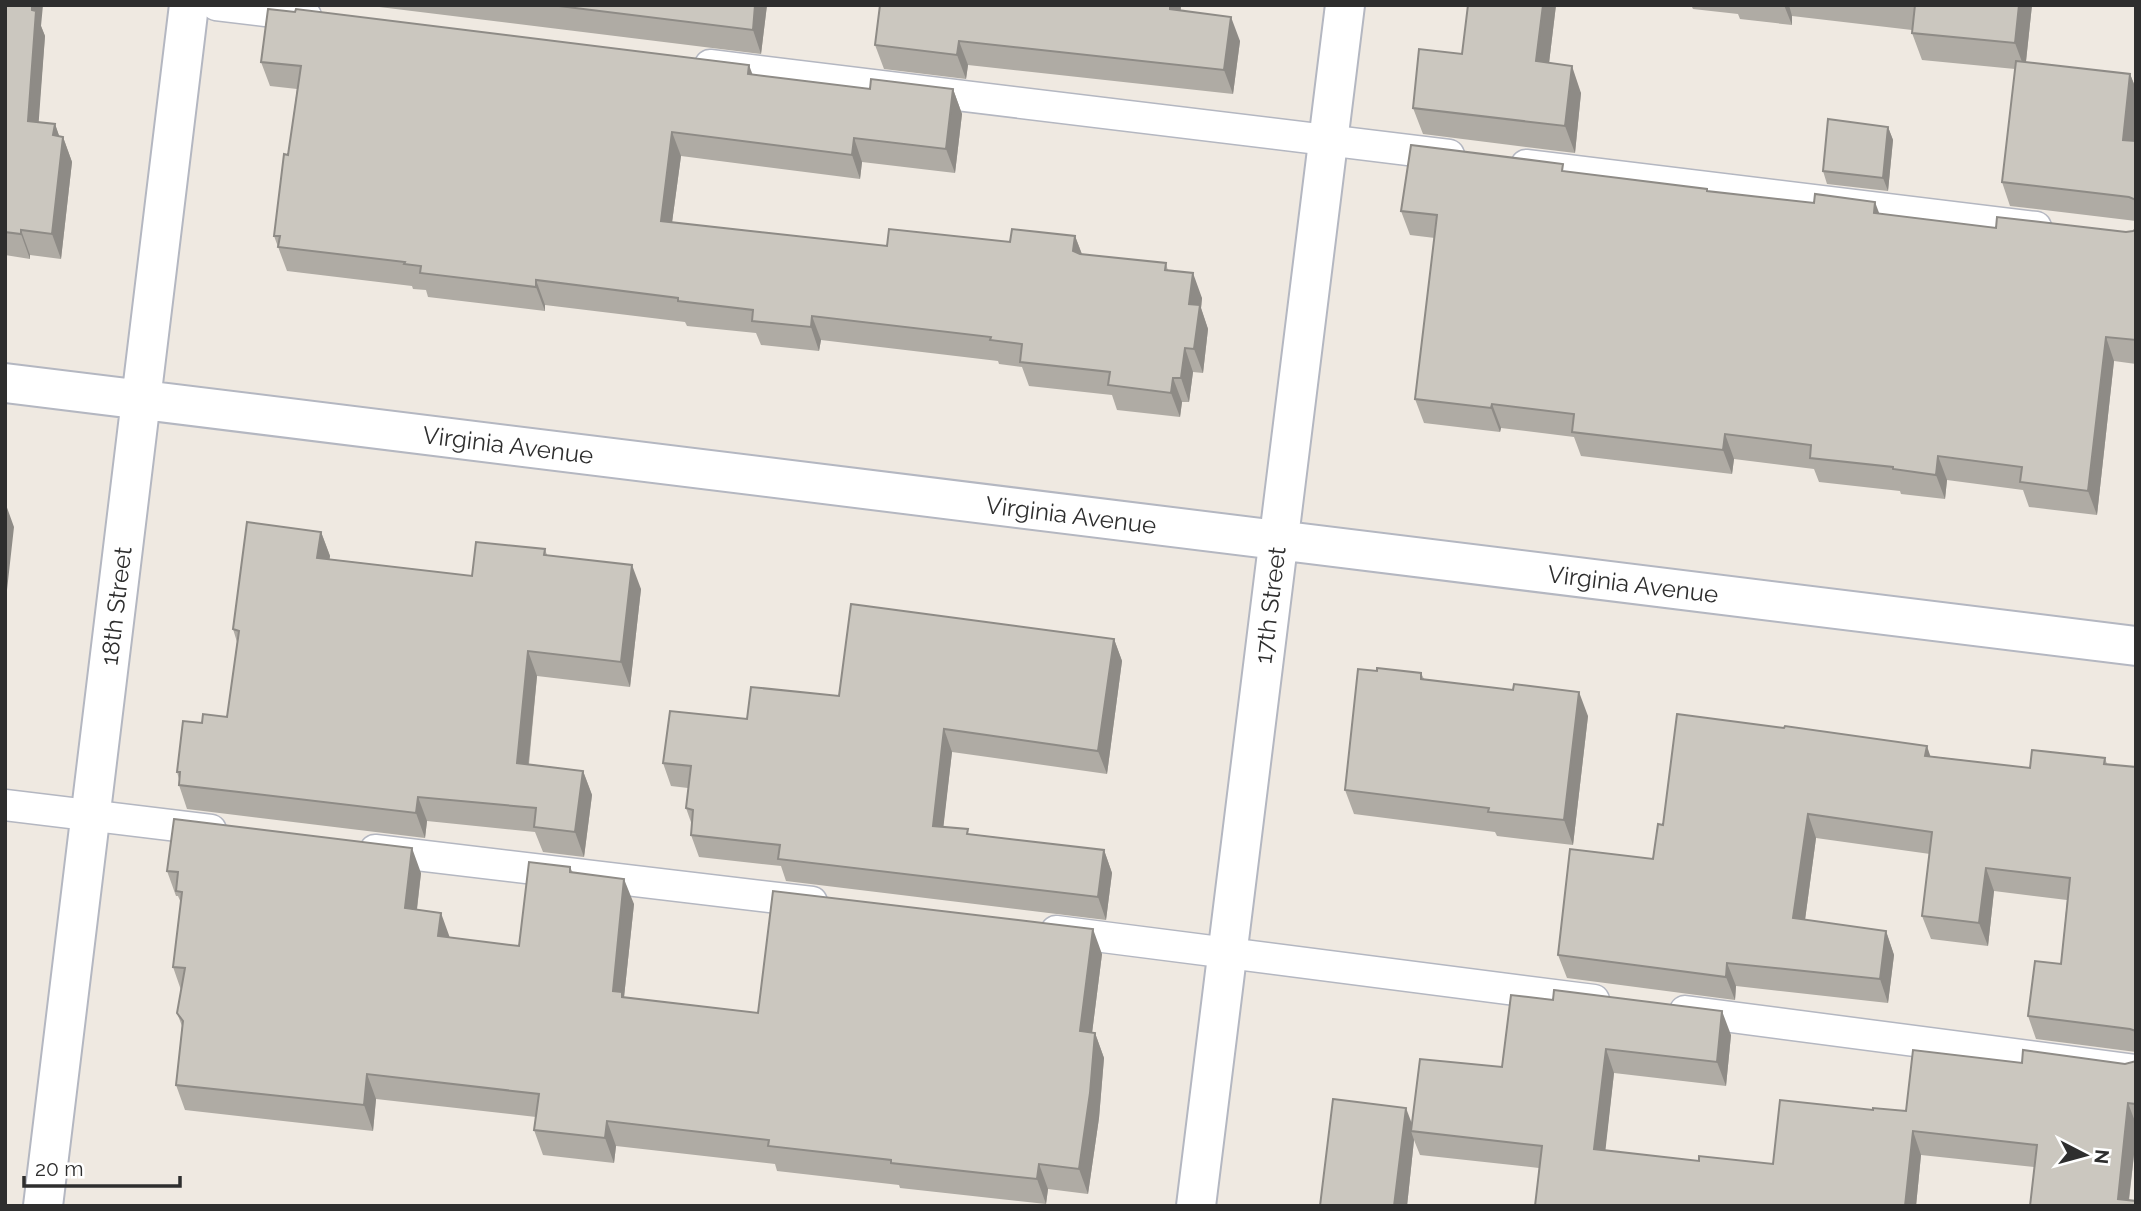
<svg xmlns="http://www.w3.org/2000/svg" width="2141" height="1211" viewBox="0 0 2141 1211" font-family="Raleway,sans-serif">
	<rect width="100%" height="100%" fill="#efe9e1"/>
	<g fill="none" stroke-linecap="round" stroke-linejoin="round">
		<defs>
			<path id="lane" d="M 216,5 L 306,16
				M 710,65 L 1449,155
				M 1526,165 L 2036,227
				M 5,805 L 211,830
				M 375,850 L 812,902
				M 1056,931 L 1594,1000
				M 1685,1011 L 2136,1070"/>
			<path id="street" d="M 5,383 L 2136,646
				M 43,1206 L 189,5
				M 1196,1206 L 1345,5"/>
		</defs>
		<use href="#lane" stroke="#b4b7c1" stroke-width="33"/>
		<use href="#street" stroke="#b4b7c1" stroke-width="42"/>
		<use href="#lane" stroke="#fff" stroke-width="30"/>
		<use href="#street" stroke="#fff" stroke-width="38"/>
	</g>
	<path fill="#afaba4" d="M 5,5 L 41,26 L 45,36 L 38,122 L 55,124 L 59,136 L 63,137 L 72,162 L 61,259 L 30,255 L 30,259 L 5,255 Z
		M 363,5 L 767,5 L 761,54 Z
		M 880,5 L 1181,5 L 1181,11 L 1240,41 L 1233,94 L 968,65 L 966,79 L 884,69 L 875,45 Z
		M 1468,5 L 1556,5 L 1549,63 L 1581,93 L 1575,153 L 1423,134 L 1413,108 L 1462,54 Z
		M 1691,5 L 2032,5 L 2026,62 L 2130,74 L 2136,89 L 2136,127 L 2134,141 L 2136,141 L 2136,221 L 2010,206 L 2002,182 L 2015,69 L 1922,60 L 1912,33 L 1912,30 L 1792,16 L 1792,25 L 1740,19 L 1738,14 L 1693,9 Z
		M 261,62 L 753,75 L 870,89 L 953,89 L 962,114 L 955,173 L 862,162 L 860,179 L 681,156 L 672,222 L 887,246 L 1010,242 L 1075,236 L 1082,254 L 1166,263 L 1168,271 L 1202,298 L 1201,308 L 1208,329 L 1203,373 L 1193,372 L 1189,402 L 1182,402 L 1180,417 L 1117,410 L 1112,395 L 1029,386 L 1022,367 L 999,364 L 998,361 L 821,340 L 819,351 L 761,345 L 756,333 L 687,326 L 685,322 L 545,305 L 545,311 L 428,297 L 426,290 L 413,289 L 412,286 L 287,271 L 274,236 L 288,155 L 297,89 L 270,86 Z
		M 1888,127 L 1893,140 L 1888,191 L 1827,184 L 1823,171 Z
		M 1566,172 L 1880,214 L 1996,228 L 2126,232 L 2133,231 L 2136,229 L 2136,364 L 2114,361 L 2097,515 L 2029,507 L 2023,490 L 1947,480 L 1945,499 L 1901,494 L 1900,491 L 1819,482 L 1814,469 L 1734,459 L 1732,474 L 1581,456 L 1574,437 L 1501,428 L 1500,432 L 1424,423 L 1415,399 L 1435,238 L 1410,235 L 1401,211 Z
		M 321,532 L 330,556 L 329,559 L 472,576 L 545,549 L 547,555 L 641,589 L 630,687 L 537,676 L 529,764 L 583,771 L 592,795 L 584,857 L 543,852 L 535,832 L 427,821 L 425,838 L 187,809 L 179,785 L 179,779 L 177,772 L 202,723 L 227,717 L 237,642 L 233,629 Z
		M 1114,639 L 1122,661 L 1107,774 L 952,752 L 943,827 L 970,834 L 1104,850 L 1112,873 L 1106,920 L 786,881 L 781,866 L 699,857 L 691,835 L 692,825 L 686,808 L 688,788 L 671,786 L 663,763 L 747,719 L 839,696 Z
		M 1377,671 L 1421,673 L 1424,679 L 1588,716 L 1573,845 L 1497,836 L 1495,832 L 1354,814 L 1345,790 Z
		M 1930,756 L 2030,768 L 2105,758 L 2107,764 L 2136,767 L 2136,1052 L 2036,1039 L 2028,1016 L 2061,964 L 2067,900 L 1994,891 L 1988,946 L 1931,939 L 1922,916 L 1930,854 L 1816,838 L 1805,920 L 1886,931 L 1894,955 L 1888,1003 L 1736,986 L 1735,1000 L 1567,978 L 1558,955 L 1653,859 L 1663,825 Z
		M 570,867 L 573,873 L 634,904 L 624,997 L 758,1013 L 1102,954 L 1092,1033 L 1095,1033 L 1104,1058 L 1099,1118 L 1088,1194 L 1048,1189 L 1046,1204 L 900,1188 L 899,1185 L 777,1171 L 775,1164 L 616,1146 L 614,1163 L 543,1155 L 534,1130 L 536,1117 L 376,1099 L 373,1131 L 185,1110 L 176,1085 L 182,1026 L 177,1013 L 181,990 L 173,967 L 181,903 L 178,896 L 176,896 L 167,871 L 421,873 L 417,910 L 450,938 L 519,946 Z
		M 1511,995 L 1731,1035 L 1726,1086 L 1614,1073 L 1605,1150 L 1699,1161 L 1773,1164 L 1873,1110 L 1906,1111 L 2022,1063 L 2125,1064 L 2136,1061 L 2136,1137 L 2129,1201 L 2136,1206 L 2034,1167 L 1921,1155 L 1916,1206 L 1535,1206 L 1539,1168 L 1420,1155 L 1414,1140 L 1407,1206 L 1320,1206 L 1412,1124 L 1502,1067 Z"/>
	<path fill="#8e8b86" d="M 32,5 L 43,5 L 41,26 L 45,36 L 37,145 L 28,121 Z
		M 755,5 L 767,5 L 761,54 L 753,30 Z
		M 1170,5 L 1181,5 L 1178,33 L 1170,9 Z
		M 1543,5 L 1556,5 L 1546,88 L 1536,61 Z
		M 1784,5 L 1789,5 L 1792,16 L 1792,25 Z
		M 2019,5 L 2032,5 L 2025,70 L 2015,43 Z
		M 1231,17 L 1240,41 L 1233,94 L 1224,70 Z
		M 959,41 L 968,65 L 966,79 L 957,55 Z
		M 749,65 L 758,89 L 748,74 Z
		M 1572,66 L 1581,93 L 1575,153 L 1565,126 Z
		M 2130,74 L 2136,89 L 2136,127 L 2132,164 L 2123,140 Z
		M 953,89 L 962,114 L 955,173 L 946,149 Z
		M 55,124 L 62,144 L 63,137 L 72,162 L 61,259 L 52,234 L 53,135 Z
		M 1888,127 L 1893,140 L 1888,191 L 1883,178 Z
		M 672,132 L 681,156 L 669,245 L 661,221 Z
		M 854,138 L 862,162 L 860,179 L 852,155 Z
		M 1875,202 L 1884,226 L 1874,213 Z
		M 21,230 L 30,255 L 30,259 L 21,234 Z
		M 1075,236 L 1084,260 L 1073,251 Z
		M 1193,273 L 1202,298 L 1201,308 L 1208,329 L 1203,373 L 1194,349 L 1189,304 Z
		M 536,280 L 545,305 L 545,311 L 536,287 Z
		M 812,316 L 821,340 L 819,351 L 811,327 Z
		M 2106,337 L 2114,361 L 2097,515 L 2088,491 Z
		M 1185,348 L 1193,372 L 1189,402 L 1181,378 Z
		M 1173,378 L 1182,402 L 1180,417 L 1171,393 Z
		M 1492,404 L 1501,428 L 1500,432 L 1491,408 Z
		M 1725,434 L 1734,459 L 1732,474 L 1723,450 Z
		M 1938,456 L 1947,480 L 1945,499 L 1936,475 Z
		M 5,502 L 14,527 L 5,608 Z
		M 321,532 L 330,556 L 326,583 L 317,558 Z
		M 632,565 L 641,589 L 630,687 L 621,662 Z
		M 1114,639 L 1122,661 L 1107,774 L 1098,751 Z
		M 528,651 L 537,676 L 526,788 L 517,763 Z
		M 1579,692 L 1588,716 L 1573,845 L 1564,820 Z
		M 944,729 L 952,752 L 941,848 L 933,826 Z
		M 1927,746 L 1935,770 L 1925,756 Z
		M 583,771 L 592,795 L 584,857 L 575,832 Z
		M 418,797 L 427,821 L 425,838 L 416,813 Z
		M 1808,814 L 1816,838 L 1802,942 L 1793,918 Z
		M 412,848 L 421,873 L 414,933 L 405,908 Z
		M 1104,850 L 1112,873 L 1106,920 L 1098,897 Z
		M 1986,868 L 1994,891 L 1988,946 L 1979,923 Z
		M 624,879 L 634,904 L 624,997 L 631,1017 L 613,991 Z
		M 441,913 L 450,938 L 438,936 Z
		M 1093,929 L 1102,954 L 1089,1057 L 1080,1031 Z
		M 1886,931 L 1894,955 L 1888,1003 L 1880,979 Z
		M 1727,963 L 1736,986 L 1735,1000 L 1726,977 Z
		M 1722,1011 L 1731,1035 L 1726,1086 L 1717,1062 Z
		M 1095,1033 L 1104,1058 L 1099,1118 L 1088,1194 L 1079,1169 Z
		M 1606,1049 L 1614,1073 L 1603,1172 L 1594,1149 Z
		M 367,1074 L 376,1099 L 373,1131 L 364,1105 Z
		M 2128,1103 L 2136,1124 L 2136,1137 L 2128,1206 L 2118,1199 Z
		M 1406,1108 L 1415,1132 L 1411,1131 L 1414,1140 L 1407,1206 L 1394,1206 Z
		M 607,1121 L 616,1146 L 614,1163 L 605,1138 Z
		M 1913,1131 L 1921,1155 L 1916,1206 L 1905,1206 Z
		M 1039,1164 L 1048,1189 L 1046,1204 L 1037,1179 Z"/>
	<path fill="#cbc7bf" stroke="#8e8b86" stroke-width="2" d="M 5,5 L 32,5 L 32,10 L 36,11 L 28,121 L 55,124 L 53,135 L 63,137 L 52,234 L 21,230 L 21,234 L 5,232 Z
		M 551,5 L 755,5 L 753,30 Z
		M 880,5 L 1170,5 L 1170,9 L 1231,17 L 1224,70 L 959,41 L 957,55 L 875,45 Z
		M 1468,5 L 1543,5 L 1536,61 L 1572,66 L 1565,126 L 1413,108 L 1419,49 L 1462,54 Z
		M 1915,5 L 2019,5 L 2015,43 L 1912,33 Z
		M 268,9 L 295,12 L 296,9 L 749,65 L 748,74 L 870,89 L 871,79 L 953,89 L 946,149 L 854,138 L 852,155 L 672,132 L 661,221 L 887,246 L 889,229 L 1010,242 L 1012,229 L 1075,236 L 1073,251 L 1080,254 L 1166,263 L 1165,270 L 1193,273 L 1189,304 L 1200,305 L 1194,349 L 1185,348 L 1181,378 L 1173,378 L 1171,393 L 1108,385 L 1110,372 L 1020,362 L 1022,344 L 990,340 L 991,337 L 812,316 L 811,327 L 752,321 L 753,310 L 678,301 L 678,298 L 536,280 L 536,287 L 420,273 L 421,266 L 404,264 L 405,262 L 278,247 L 280,236 L 274,236 L 284,154 L 288,155 L 301,66 L 261,62 Z
		M 2016,61 L 2130,74 L 2123,140 L 2136,141 L 2136,200 L 2129,197 L 2002,182 Z
		M 1828,119 L 1888,127 L 1883,178 L 1823,171 Z
		M 1411,145 L 1563,164 L 1562,171 L 1707,189 L 1707,191 L 1814,203 L 1815,194 L 1875,202 L 1874,213 L 1996,228 L 1997,217 L 2126,232 L 2133,231 L 2136,229 L 2136,340 L 2106,337 L 2088,491 L 2020,482 L 2022,467 L 1938,456 L 1936,475 L 1893,469 L 1893,467 L 1810,458 L 1811,445 L 1725,434 L 1723,450 L 1572,432 L 1574,414 L 1492,404 L 1491,408 L 1415,399 L 1437,215 L 1401,211 Z
		M 247,522 L 321,532 L 317,558 L 472,576 L 476,542 L 545,549 L 544,555 L 632,565 L 621,662 L 528,651 L 517,763 L 583,771 L 575,832 L 534,827 L 536,808 L 418,797 L 416,813 L 179,785 L 180,772 L 177,772 L 183,721 L 202,723 L 203,714 L 227,717 L 239,631 L 233,629 Z
		M 851,604 L 1114,639 L 1098,751 L 944,729 L 933,826 L 968,829 L 967,834 L 1104,850 L 1098,897 L 778,859 L 780,845 L 691,835 L 693,810 L 686,808 L 691,766 L 663,763 L 670,711 L 747,719 L 751,687 L 839,696 Z
		M 1377,668 L 1421,673 L 1421,679 L 1513,690 L 1514,684 L 1579,692 L 1564,820 L 1488,812 L 1489,808 L 1345,790 L 1358,669 L 1377,671 Z
		M 1677,714 L 1784,728 L 1785,726 L 1927,746 L 1925,756 L 2030,768 L 2032,750 L 2105,758 L 2104,764 L 2136,767 L 2136,1031 L 2130,1029 L 2028,1016 L 2035,961 L 2061,964 L 2070,878 L 1986,868 L 1979,923 L 1922,916 L 1932,832 L 1808,814 L 1793,918 L 1886,931 L 1880,979 L 1727,963 L 1726,977 L 1558,955 L 1570,849 L 1653,859 L 1658,824 L 1663,825 Z
		M 174,819 L 412,848 L 405,908 L 441,913 L 438,936 L 519,946 L 529,862 L 570,867 L 570,872 L 624,879 L 613,991 L 622,992 L 622,997 L 758,1013 L 773,891 L 1093,929 L 1080,1031 L 1095,1033 L 1090,1093 L 1079,1169 L 1039,1164 L 1037,1179 L 891,1163 L 891,1160 L 768,1146 L 769,1140 L 607,1121 L 605,1138 L 534,1130 L 539,1094 L 367,1074 L 364,1105 L 176,1085 L 183,1021 L 177,1013 L 185,968 L 173,967 L 182,892 L 176,891 L 178,872 L 167,871 Z
		M 1554,990 L 1722,1011 L 1717,1062 L 1606,1049 L 1594,1149 L 1699,1161 L 1699,1156 L 1773,1164 L 1780,1100 L 1873,1110 L 1873,1108 L 1906,1111 L 1913,1050 L 2022,1063 L 2023,1050 L 2125,1064 L 2136,1061 L 2136,1104 L 2128,1103 L 2118,1199 L 2136,1201 L 2136,1206 L 2030,1206 L 2037,1145 L 1913,1131 L 1905,1206 L 1535,1206 L 1542,1146 L 1411,1131 L 1420,1059 L 1502,1067 L 1511,995 L 1553,1000 Z
		M 1333,1099 L 1406,1108 L 1394,1206 L 1320,1206 Z"/>
	<g text-anchor="middle" dominant-baseline="central" stroke-width="6" stroke-linejoin="round" paint-order="stroke">
		<g font-size="24" fill="#2e2e2e" stroke="#fff">
			<text transform="translate(508 445) rotate(7)">Virginia Avenue</text>
			<text transform="translate(1071 515) rotate(7)">Virginia Avenue</text>
			<text transform="translate(1633 584) rotate(7)">Virginia Avenue</text>
			<text transform="translate(1270 605) rotate(-83)">17th Street</text>
			<text transform="translate(116 606) rotate(-83)">18th Street</text>
		</g>
	</g>
	<rect width="2141" height="1211" fill="none" stroke="#2e2e2e" stroke-width="14"/>
	<g transform="translate(2085 1155) rotate(96)" stroke="#ffffff" stroke-width="5" paint-order="stroke">
	<path d="M0-5L12 26L0 18L-12 26Z" fill="#2e2e2e"/>
	<text y="-10" font-size="19" font-weight="bold" text-anchor="middle" fill="#2e2e2e">N</text>
	</g>
	<path d="M24 1176v10h156v-10" fill="none" stroke="#2e2e2e" stroke-width="3.5"/>
	<text x="35" y="1176" font-size="21" fill="#2e2e2e" stroke="#ffffff" stroke-width="5" paint-order="stroke">20 m</text>
</svg>
